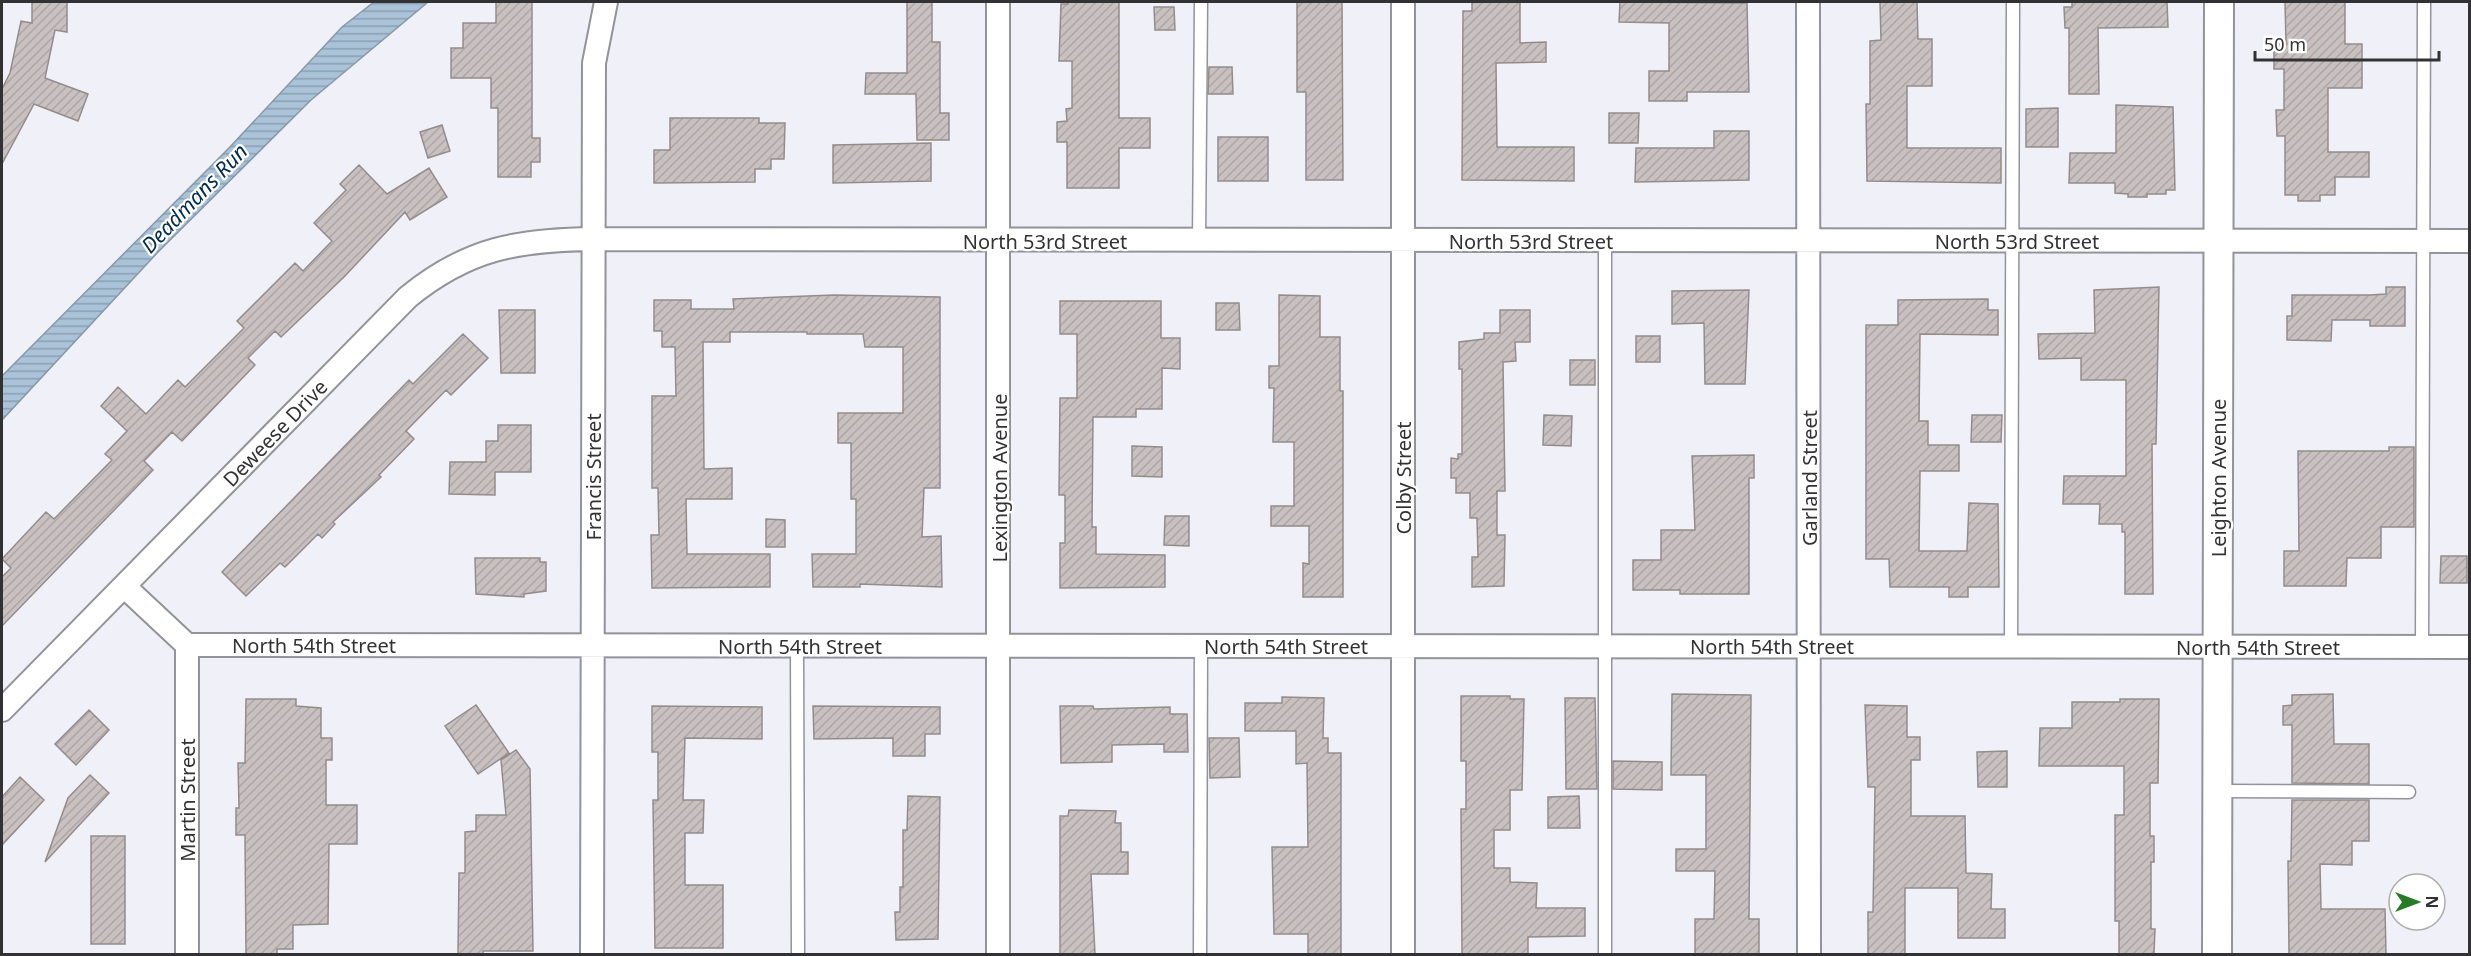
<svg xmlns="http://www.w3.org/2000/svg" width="2471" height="956" viewBox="0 0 2471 956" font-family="'Noto Sans',sans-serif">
	<defs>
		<pattern id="water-rules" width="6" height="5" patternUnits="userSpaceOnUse" patternTransform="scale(1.5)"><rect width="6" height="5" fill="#aac3d8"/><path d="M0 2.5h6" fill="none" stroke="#8b9fb0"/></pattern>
		<pattern id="building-hatch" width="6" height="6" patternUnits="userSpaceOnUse" patternTransform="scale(1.5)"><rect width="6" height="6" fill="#c9c1c0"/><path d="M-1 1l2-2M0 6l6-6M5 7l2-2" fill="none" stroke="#ada6a6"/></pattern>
	</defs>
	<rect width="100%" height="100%" fill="#f0f1f8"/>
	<path fill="url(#water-rules)" stroke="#8698a7" stroke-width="1.5" d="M 374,2 L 428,2 L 311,100 L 158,252 L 2,420 L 2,376 L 229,148 L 342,27 Z"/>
	<path fill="url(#building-hatch)" stroke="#948c8b" stroke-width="1.5" d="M 32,2 L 67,2 L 67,32 L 55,30 L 45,78 L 88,94 L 78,121 L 34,104 L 2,164 L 2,89 L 10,73 L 21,21 L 32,23 Z
		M 496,2 L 532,2 L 532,138 L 540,138 L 540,162 L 531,162 L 531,177 L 498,177 L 498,108 L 491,108 L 491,78 L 451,78 L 451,48 L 463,48 L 463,23 L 496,23 Z
		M 907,2 L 932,2 L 932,42 L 940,42 L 940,113 L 949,113 L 949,140 L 917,140 L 916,94 L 865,94 L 866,73 L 907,73 Z
		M 1068,2 L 1119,2 L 1119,118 L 1150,118 L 1150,148 L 1119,148 L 1119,188 L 1067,188 L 1067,142 L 1057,142 L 1057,122 L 1067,121 L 1066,109 L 1072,108 L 1072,61 L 1059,61 L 1061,4 L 1068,4 Z
		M 1297,2 L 1342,2 L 1343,180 L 1306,180 L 1306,92 L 1297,92 Z
		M 1472,2 L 1520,2 L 1520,43 L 1546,42 L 1546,62 L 1496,63 L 1497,147 L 1574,147 L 1574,181 L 1462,180 L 1463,11 L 1472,11 Z
		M 1620,2 L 1747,3 L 1749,92 L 1687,92 L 1687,101 L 1649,101 L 1649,71 L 1669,71 L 1669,23 L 1619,22 Z
		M 1880,2 L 1917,2 L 1918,39 L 1932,39 L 1932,86 L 1907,86 L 1907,148 L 2001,148 L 2001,183 L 1867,181 L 1866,104 L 1870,104 L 1870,41 L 1881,40 Z
		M 2072,2 L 2167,2 L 2168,27 L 2098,28 L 2099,94 L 2069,94 L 2069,28 L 2065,28 L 2064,7 L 2072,7 Z
		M 2285,2 L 2345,2 L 2345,44 L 2362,44 L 2362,88 L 2328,88 L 2328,152 L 2369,152 L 2369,177 L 2335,177 L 2335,195 L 2320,195 L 2320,201 L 2298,201 L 2298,195 L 2285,195 L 2285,136 L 2277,136 L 2276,110 L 2284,110 L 2284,69 L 2274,69 L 2274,44 L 2286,44 Z
		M 1154,7 L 1174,7 L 1175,30 L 1155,30 Z
		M 1209,67 L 1232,67 L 1233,94 L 1208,94 Z
		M 2116,105 L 2173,107 L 2175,190 L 2166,190 L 2166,194 L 2147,194 L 2147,197 L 2128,197 L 2128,194 L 2115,193 L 2115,183 L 2069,183 L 2070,153 L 2116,153 Z
		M 2058,108 L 2058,147 L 2026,147 L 2026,109 Z
		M 1609,113 L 1639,113 L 1638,143 L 1609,143 Z
		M 670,118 L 759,118 L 759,123 L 785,123 L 784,159 L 771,159 L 771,169 L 755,169 L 755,182 L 654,183 L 654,150 L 670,150 Z
		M 442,125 L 450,151 L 428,158 L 420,132 Z
		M 1714,131 L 1749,131 L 1749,180 L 1635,182 L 1636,148 L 1714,148 Z
		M 1218,137 L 1268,137 L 1268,181 L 1218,181 Z
		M 931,143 L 931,181 L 833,183 L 833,145 Z
		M 359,165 L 387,194 L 429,168 L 447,197 L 410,220 L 405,212 L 344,277 L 281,337 L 275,331 L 248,358 L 255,365 L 182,441 L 172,432 L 144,461 L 153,470 L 2,626 L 2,577 L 11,568 L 2,559 L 46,512 L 54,519 L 112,460 L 105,454 L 127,431 L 101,406 L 118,387 L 146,414 L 178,380 L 185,387 L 244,328 L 237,321 L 295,263 L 303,271 L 332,241 L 314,223 L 346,190 L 340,184 Z
		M 2159,287 L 2156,444 L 2152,444 L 2153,594 L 2125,594 L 2125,532 L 2122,532 L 2122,524 L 2099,524 L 2100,504 L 2063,504 L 2064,476 L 2126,476 L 2126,380 L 2081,380 L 2081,358 L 2039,359 L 2038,334 L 2095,333 L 2094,290 Z
		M 2386,287 L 2405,287 L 2405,326 L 2370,326 L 2370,320 L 2332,320 L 2331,341 L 2287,340 L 2287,316 L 2292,316 L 2292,295 L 2370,295 L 2386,294 Z
		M 1749,290 L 1745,384 L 1705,384 L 1704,323 L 1672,324 L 1672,291 Z
		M 834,295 L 940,297 L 940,488 L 924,488 L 922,537 L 941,536 L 942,587 L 860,584 L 860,587 L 813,587 L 812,554 L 856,554 L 856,499 L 851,499 L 851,443 L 838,443 L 838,413 L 903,413 L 903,347 L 865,347 L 863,334 L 807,334 L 807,332 L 730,332 L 730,342 L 703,342 L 704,469 L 732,468 L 732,499 L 686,499 L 687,554 L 770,554 L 770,587 L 652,588 L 651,535 L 659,535 L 658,488 L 652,488 L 652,396 L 676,396 L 675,347 L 662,347 L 662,331 L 654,331 L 654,300 L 691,300 L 691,309 L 734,309 L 733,299 Z
		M 1279,295 L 1320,296 L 1320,337 L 1340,337 L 1340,391 L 1343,391 L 1343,597 L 1303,597 L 1303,563 L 1309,564 L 1309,526 L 1271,526 L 1271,506 L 1294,506 L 1294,442 L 1273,442 L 1274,388 L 1269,388 L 1269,366 L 1279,366 Z
		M 1988,299 L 1988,310 L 1998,310 L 1998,335 L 1920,334 L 1919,421 L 1928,421 L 1928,445 L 1959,445 L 1959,471 L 1920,471 L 1919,551 L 1967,551 L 1969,503 L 1998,504 L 1999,587 L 1968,587 L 1968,597 L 1949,597 L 1949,587 L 1890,587 L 1889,559 L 1866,559 L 1866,325 L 1898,325 L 1898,300 Z
		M 1060,301 L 1161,301 L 1161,338 L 1180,338 L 1180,369 L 1162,368 L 1162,409 L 1136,409 L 1136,417 L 1093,417 L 1092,527 L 1096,527 L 1096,554 L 1165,555 L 1165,587 L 1060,588 L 1060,543 L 1065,543 L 1065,495 L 1059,495 L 1060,398 L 1077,398 L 1077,334 L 1060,334 Z
		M 1216,303 L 1239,303 L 1240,330 L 1216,330 Z
		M 499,310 L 535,310 L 535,373 L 501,373 Z
		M 1500,310 L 1530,310 L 1530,342 L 1515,342 L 1516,361 L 1503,362 L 1505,491 L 1497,491 L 1497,535 L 1505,535 L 1504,586 L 1472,587 L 1472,557 L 1478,557 L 1477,518 L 1470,518 L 1470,493 L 1456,493 L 1456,478 L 1451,478 L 1451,458 L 1458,459 L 1458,454 L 1462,454 L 1462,369 L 1459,369 L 1459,342 L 1484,339 L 1484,333 L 1500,333 Z
		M 463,334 L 488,358 L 451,395 L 446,390 L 406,431 L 414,439 L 379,475 L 381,477 L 333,522 L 335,524 L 322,538 L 318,534 L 285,567 L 280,563 L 246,596 L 222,572 L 409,380 L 413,384 Z
		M 1636,336 L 1660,336 L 1660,362 L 1636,362 Z
		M 1570,360 L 1595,360 L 1595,385 L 1570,385 Z
		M 1544,415 L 1572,416 L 1571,446 L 1543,445 Z
		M 1972,415 L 2002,415 L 2001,442 L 1971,442 Z
		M 498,425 L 531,425 L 531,472 L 495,472 L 495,495 L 449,494 L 450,462 L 486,462 L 486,441 L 498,441 Z
		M 1132,446 L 1162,447 L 1162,477 L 1132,476 Z
		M 2389,447 L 2414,447 L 2414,527 L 2381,527 L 2381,558 L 2347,558 L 2346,586 L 2284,586 L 2284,551 L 2299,551 L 2298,451 L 2389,451 Z
		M 1754,455 L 1754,478 L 1749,478 L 1749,594 L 1680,594 L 1680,590 L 1633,590 L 1633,560 L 1661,560 L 1661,530 L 1695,530 L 1692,456 Z
		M 1165,516 L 1189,516 L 1189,546 L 1164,545 Z
		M 766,519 L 785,520 L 785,547 L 766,547 Z
		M 2441,556 L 2467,556 L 2467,583 L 2440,583 Z
		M 475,558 L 540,558 L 540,562 L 546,562 L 546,591 L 524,594 L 524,597 L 476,594 Z
		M 1672,694 L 1751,695 L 1749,919 L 1759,919 L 1759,954 L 1695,954 L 1695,919 L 1714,919 L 1715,871 L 1676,871 L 1676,849 L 1706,849 L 1706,775 L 1671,775 Z
		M 2333,694 L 2334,744 L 2369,744 L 2369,784 L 2292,783 L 2292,725 L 2283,725 L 2283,706 L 2292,705 L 2292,695 Z
		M 1461,696 L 1510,696 L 1510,699 L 1524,699 L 1522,790 L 1510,790 L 1510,830 L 1494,830 L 1494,868 L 1510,868 L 1510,882 L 1537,883 L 1536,908 L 1585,908 L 1585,936 L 1528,937 L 1528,954 L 1462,954 L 1461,809 L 1466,809 L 1466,761 L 1461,761 Z
		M 1282,697 L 1324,698 L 1323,738 L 1328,738 L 1328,753 L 1341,753 L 1341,954 L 1308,954 L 1308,934 L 1274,934 L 1272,847 L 1308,847 L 1307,763 L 1296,764 L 1296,731 L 1245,731 L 1245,703 L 1282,703 Z
		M 1565,698 L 1595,698 L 1597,789 L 1566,789 Z
		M 246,699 L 296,699 L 296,706 L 321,708 L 321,738 L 332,738 L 332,760 L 326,760 L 326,805 L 357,805 L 357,844 L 329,844 L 328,924 L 293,925 L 293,949 L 277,949 L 277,954 L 246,954 L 245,835 L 236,835 L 236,808 L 239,808 L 238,763 L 245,763 Z
		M 2120,699 L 2159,699 L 2158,783 L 2150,783 L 2150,836 L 2154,836 L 2154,862 L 2151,862 L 2151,929 L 2155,929 L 2154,954 L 2119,954 L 2119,921 L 2115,921 L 2115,815 L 2124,815 L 2124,766 L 2039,766 L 2040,728 L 2072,728 L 2072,702 L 2120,702 Z
		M 476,705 L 509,753 L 478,774 L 445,726 Z
		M 1865,705 L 1907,706 L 1907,737 L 1920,737 L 1920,760 L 1911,760 L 1911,816 L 1965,816 L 1966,873 L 1992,874 L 1991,909 L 2005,909 L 2005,938 L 1958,938 L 1958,888 L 1905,888 L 1905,954 L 1868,954 L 1868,912 L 1873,912 L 1875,787 L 1868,787 Z
		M 652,706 L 762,707 L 762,739 L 685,738 L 683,800 L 704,800 L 703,833 L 685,833 L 685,885 L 723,885 L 723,948 L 655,948 L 653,800 L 658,800 L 658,752 L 652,752 Z
		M 813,706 L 940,707 L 940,734 L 925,734 L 925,756 L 893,756 L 893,738 L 814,739 Z
		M 1060,706 L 1093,706 L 1094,709 L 1170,707 L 1170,714 L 1187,714 L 1188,752 L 1164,752 L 1164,744 L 1112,745 L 1112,762 L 1061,763 Z
		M 89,710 L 109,730 L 76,765 L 55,744 Z
		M 1209,738 L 1239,738 L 1240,777 L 1210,778 Z
		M 516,750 L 530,769 L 533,951 L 483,951 L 483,954 L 458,954 L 459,873 L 465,873 L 465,832 L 476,831 L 476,815 L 506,815 L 501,760 Z
		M 2007,751 L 2007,787 L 1978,787 L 1977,752 Z
		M 1613,761 L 1662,762 L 1662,790 L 1613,789 Z
		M 90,775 L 109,793 L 45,862 L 68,798 Z
		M 20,777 L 44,800 L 2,845 L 2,797 Z
		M 908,796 L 940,797 L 938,939 L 896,940 L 895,912 L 900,912 L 900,887 L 903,887 L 903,830 L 907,830 Z
		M 1579,796 L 1580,828 L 1548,828 L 1548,797 Z
		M 2292,800 L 2369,800 L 2369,841 L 2352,841 L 2352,865 L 2320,864 L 2321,909 L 2385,909 L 2386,954 L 2289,954 L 2288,861 L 2291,861 Z
		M 1069,810 L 1116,811 L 1115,823 L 1121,823 L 1121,852 L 1128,852 L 1128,874 L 1091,874 L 1095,954 L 1060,954 L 1060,816 L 1068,816 Z
		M 91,836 L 125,836 L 125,944 L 91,944 Z"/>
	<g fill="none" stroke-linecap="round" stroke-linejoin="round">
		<defs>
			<path id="service" d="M 1199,242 L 1201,2
				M 797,646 L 798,954
				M 2011,647 L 2013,2
				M 2422,647 L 2424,2
				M 2218,791 L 2409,792
				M 1200,954 L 1201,646
				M 1605,954 L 1605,241"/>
			<path id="minor" d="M 1403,2 L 1403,954
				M 1808,2 L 1809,954
				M 125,587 L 187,645 L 2470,647
				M 187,645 L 187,954
				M 2,710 L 408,297 C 468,248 518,240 593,239 L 2470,241
				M 592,954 L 594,63 L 606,2
				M 998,954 L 998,2"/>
			<path id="tertiary" d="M 2217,954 L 2219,2"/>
		</defs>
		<use href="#service" stroke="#93939a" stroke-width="15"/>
		<use href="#minor" stroke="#93939a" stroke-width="26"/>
		<use href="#tertiary" stroke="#93939a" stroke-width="32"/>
		<use href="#service" stroke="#fff" stroke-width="12"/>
		<use href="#minor" stroke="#fff" stroke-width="22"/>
		<use href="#tertiary" stroke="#fff" stroke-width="28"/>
	</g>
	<g text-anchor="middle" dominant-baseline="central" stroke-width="4.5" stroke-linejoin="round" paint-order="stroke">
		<g font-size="20" fill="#323235" stroke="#fff">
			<text x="1045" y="241">North 53rd Street</text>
			<text x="1531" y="241">North 53rd Street</text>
			<text x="2017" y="241">North 53rd Street</text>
			<text transform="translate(275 433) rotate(-46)">Deweese Drive</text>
			<text transform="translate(593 477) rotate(-90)">Francis Street</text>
			<text transform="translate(999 478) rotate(-90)">Lexington Avenue</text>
			<text transform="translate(1403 478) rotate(-90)">Colby Street</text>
			<text transform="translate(1809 478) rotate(-90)">Garland Street</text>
			<text transform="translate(2218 478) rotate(-90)">Leighton Avenue</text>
			<text x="314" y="645">North 54th Street</text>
			<text x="800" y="646">North 54th Street</text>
			<text x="1286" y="646">North 54th Street</text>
			<text x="1772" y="646">North 54th Street</text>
			<text x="2258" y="647">North 54th Street</text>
			<text transform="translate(187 800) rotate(-90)">Martin Street</text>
		</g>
		<g font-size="21" font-style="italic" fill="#012d4b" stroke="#fff">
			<text transform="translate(194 198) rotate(-46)">Deadmans Run</text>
		</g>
	</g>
	<rect width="2471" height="956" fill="none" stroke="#323235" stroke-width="6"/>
	<g transform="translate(2417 902) rotate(90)"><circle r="28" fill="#ffffff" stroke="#adadae" stroke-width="1.5"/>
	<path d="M0-4.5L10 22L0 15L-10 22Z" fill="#287b26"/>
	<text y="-9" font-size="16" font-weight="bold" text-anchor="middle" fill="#323235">N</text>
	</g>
	<path d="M2255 51v9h184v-9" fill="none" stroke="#323235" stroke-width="3"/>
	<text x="2264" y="51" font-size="18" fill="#323235" stroke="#ffffff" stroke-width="4.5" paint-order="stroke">50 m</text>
</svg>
